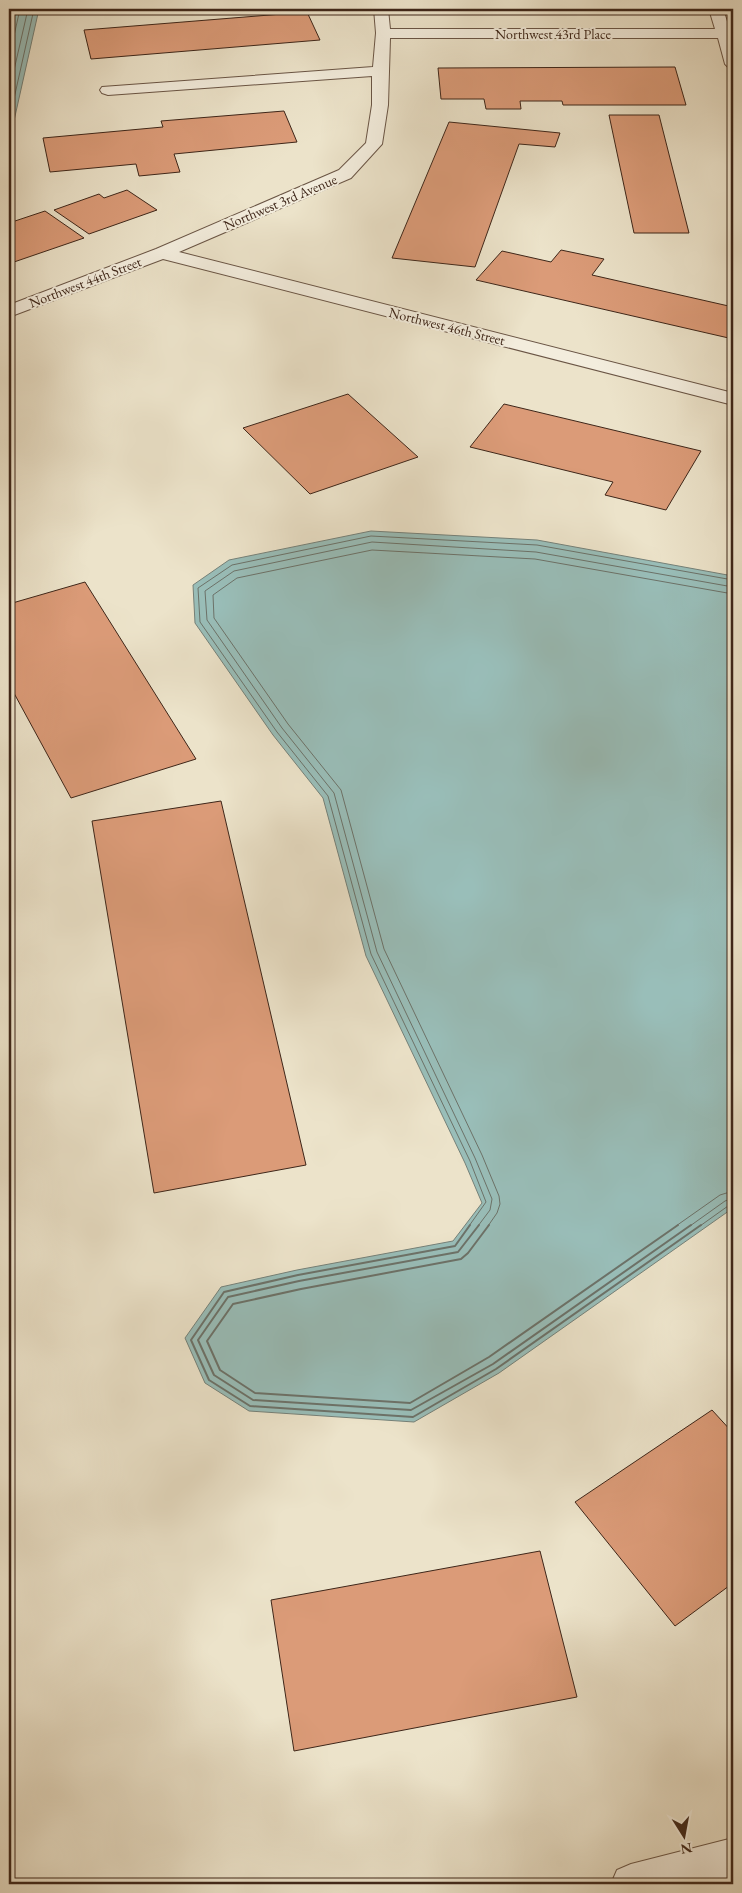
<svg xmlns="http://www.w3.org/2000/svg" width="742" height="1893" viewBox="0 0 742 1893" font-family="'EB Garamond',serif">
	<rect width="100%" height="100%" fill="#ece3ca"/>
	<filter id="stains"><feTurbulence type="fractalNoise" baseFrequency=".004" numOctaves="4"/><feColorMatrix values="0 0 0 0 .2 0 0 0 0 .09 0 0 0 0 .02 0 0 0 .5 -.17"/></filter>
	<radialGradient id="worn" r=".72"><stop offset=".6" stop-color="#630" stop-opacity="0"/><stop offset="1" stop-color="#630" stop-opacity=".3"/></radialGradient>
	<path fill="#99beb9" stroke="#758179" d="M 9,9 L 39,9 L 9,143 Z
		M 371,531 L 537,540 L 733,576 L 733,1208 L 499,1373 L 414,1422 L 249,1411 L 205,1383 L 185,1338 L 221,1287 L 297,1270 L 453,1241 L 482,1203 L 465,1163 L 366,956 L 323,798 L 273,735 L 195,623 L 193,585 L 229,560 Z"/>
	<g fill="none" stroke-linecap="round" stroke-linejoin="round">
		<path stroke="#6c7269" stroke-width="1" d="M 9,58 L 20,9
			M 9,92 L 28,9
			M 9,121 L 34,9
			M 469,1226 L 486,1202 L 470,1161 L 371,954 L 328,796 L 277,732 L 200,622 L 198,588 L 232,565 L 371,536 L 537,545 L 733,580
			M 478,1226 L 490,1210 L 492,1199 L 475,1158 L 377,952 L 334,793 L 282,728 L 207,620 L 205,591 L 234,571 L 372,542 L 536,552 L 733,587
			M 488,1226 L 497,1213 L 500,1204 L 499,1196 L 482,1155 L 384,949 L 341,790 L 288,724 L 214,618 L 213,595 L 237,578 L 372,550 L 535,559 L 733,594
			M 676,1226 L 720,1195 L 733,1191
			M 690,1226 L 725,1201 L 733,1198
			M 700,1226 L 728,1206 L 733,1205"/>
		<path stroke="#6c7269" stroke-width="2" d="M 470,1225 L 455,1246 L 298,1275 L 224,1292 L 191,1340 L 209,1380 L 250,1406 L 413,1417 L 496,1369 L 701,1225
			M 479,1225 L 458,1252 L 299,1281 L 228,1297 L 198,1340 L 214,1375 L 253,1400 L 411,1410 L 493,1364 L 691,1225
			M 489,1225 L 468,1253 L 461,1259 L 301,1289 L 233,1304 L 207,1341 L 220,1370 L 255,1393 L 410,1403 L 489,1357 L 678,1225"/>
	</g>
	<path fill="#db9b78" stroke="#3e2619" d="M 307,12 L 320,40 L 91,59 L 84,30 Z
		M 675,67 L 686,105 L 563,105 L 562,101 L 520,101 L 521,109 L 486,109 L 484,99 L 441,99 L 438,68 Z
		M 284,111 L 297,142 L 174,154 L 180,172 L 139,176 L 136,164 L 50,172 L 43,138 L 163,127 L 161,121 Z
		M 609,115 L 659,115 L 689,233 L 634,233 Z
		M 449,122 L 560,133 L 555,147 L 519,144 L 475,267 L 392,258 Z
		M 127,190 L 157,210 L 89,234 L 54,210 L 99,194 L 104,198 Z
		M 45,211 L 84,238 L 14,262 L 9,257 L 9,231 L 14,229 L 9,223 Z
		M 561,250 L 604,259 L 592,275 L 733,307 L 733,339 L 476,280 L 502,251 L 551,262 Z
		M 348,394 L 418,457 L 310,494 L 243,428 Z
		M 504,404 L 701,451 L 666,510 L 605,495 L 613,482 L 470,447 Z
		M 728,489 L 733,489 L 733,516 Z
		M 85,582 L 196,759 L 71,798 L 9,684 L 9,604 Z
		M 221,801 L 306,1165 L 154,1193 L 92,821 Z
		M 712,1410 L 733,1433 L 733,1583 L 675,1626 L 575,1502 Z
		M 540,1551 L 577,1697 L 294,1751 L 271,1600 Z"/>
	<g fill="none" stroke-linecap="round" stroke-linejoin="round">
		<defs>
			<path id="minor" d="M 374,9 L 388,9 L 390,29 L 715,29 L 709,9 L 723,9 L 733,40 L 733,69 L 728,67 L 725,64 L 718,38 L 390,38 L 388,105 L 382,144 L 351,178 L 179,252 L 733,393 L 733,405 L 163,259 L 9,317 L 9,305 L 156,249 L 339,170 L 366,143 L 372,105 L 372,76 L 108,95 L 102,93 L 100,90 L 102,87 L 373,67 L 376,33 Z
				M 733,1838 L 733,1878 L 709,1884 L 611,1884 L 617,1870 L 631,1864 Z"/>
		</defs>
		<use href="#minor" stroke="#6a5545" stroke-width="2"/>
		<use href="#minor" fill="#f3eddd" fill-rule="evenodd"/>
	</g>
	<g text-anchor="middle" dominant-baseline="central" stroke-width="4" stroke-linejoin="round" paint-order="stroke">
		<g font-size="14" fill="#3e2619" stroke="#f3eddd">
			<text x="553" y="34">Northwest 43rd Place</text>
			<text transform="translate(280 202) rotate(-23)">Northwest 3rd Avenue</text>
			<text transform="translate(85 282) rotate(-21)">Northwest 44th Street</text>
			<text transform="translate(447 326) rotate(14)">Northwest 46th Street</text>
		</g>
	</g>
	<rect width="742" height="1893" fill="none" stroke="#ece3ca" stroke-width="30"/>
	<rect x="10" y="10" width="722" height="1873" fill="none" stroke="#3e2619" stroke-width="2.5"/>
	<rect x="15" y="15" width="712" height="1863" fill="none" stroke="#3e2619"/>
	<g transform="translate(684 1836) rotate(169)" stroke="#f3eddd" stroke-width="4" paint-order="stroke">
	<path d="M0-4L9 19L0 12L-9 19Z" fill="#3e2619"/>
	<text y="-8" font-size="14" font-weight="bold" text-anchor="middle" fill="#3e2619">N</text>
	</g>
	<rect width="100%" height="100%" filter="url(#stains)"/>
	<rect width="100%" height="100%" fill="url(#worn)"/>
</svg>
